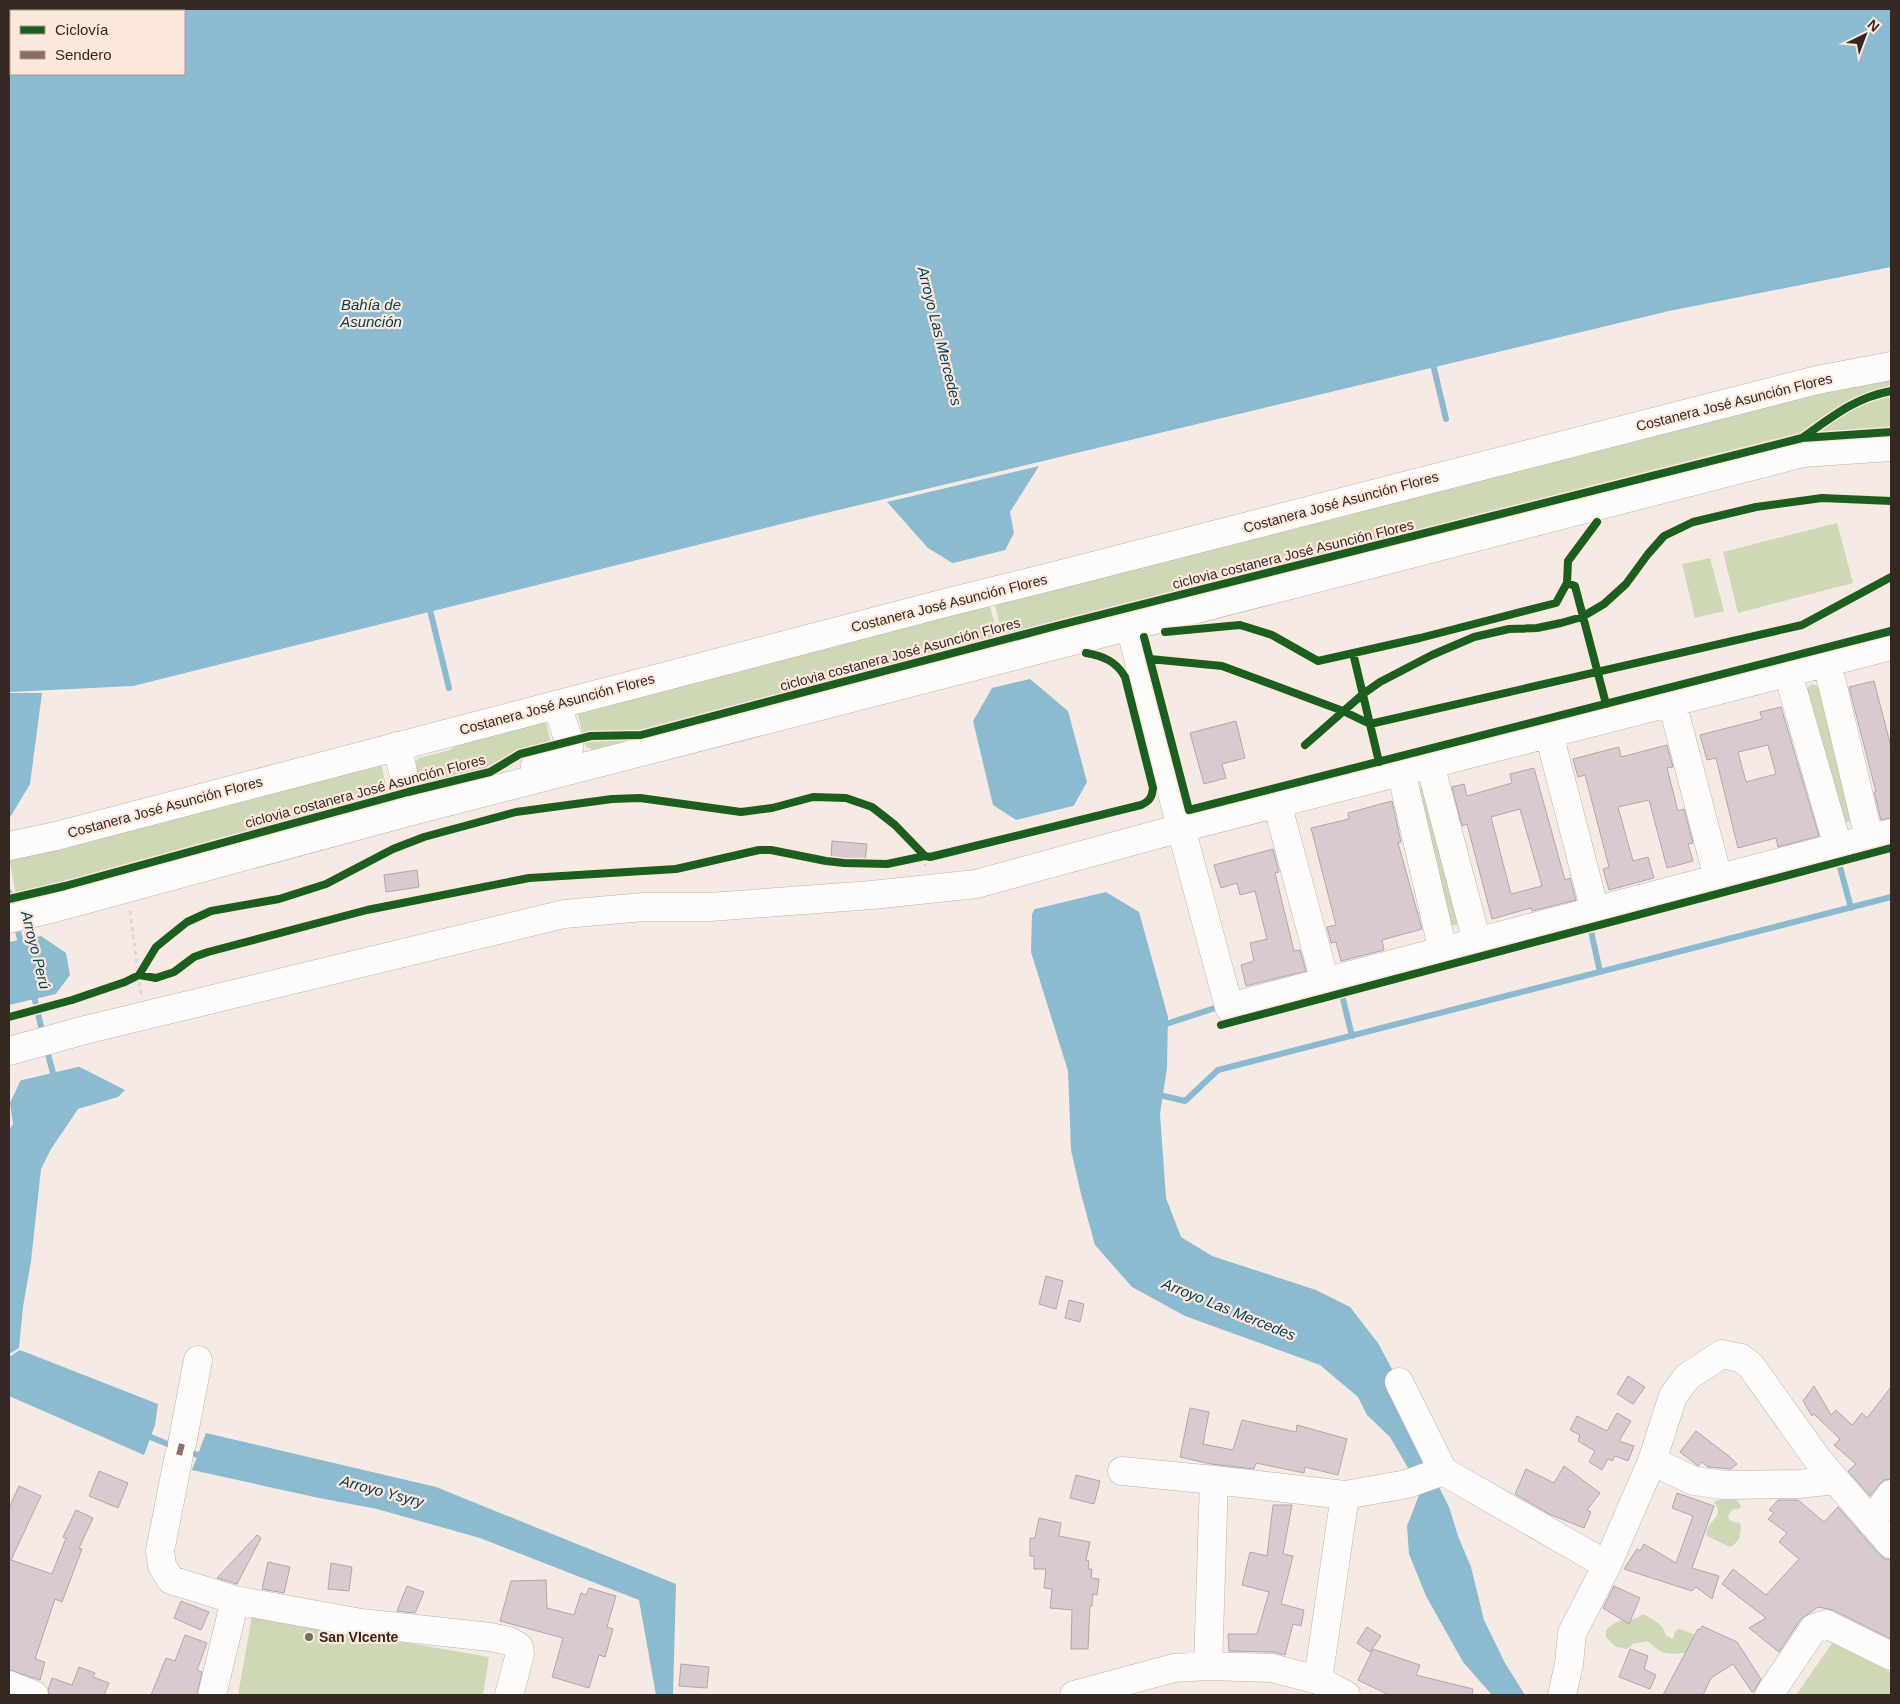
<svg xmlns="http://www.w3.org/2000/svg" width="1900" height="1704" viewBox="0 0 1900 1704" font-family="Arial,sans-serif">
	<rect width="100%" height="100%" fill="#f6eae4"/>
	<path fill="#ced7b6" d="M 1891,377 L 1891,435 L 1005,645 L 994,601 L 1780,401 Z
		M 1837,523 L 1853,583 L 1738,613 L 1723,552 Z
		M 1710,558 L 1724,611 L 1695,618 L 1682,564 Z
		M 989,602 L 1000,646 L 593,750 L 586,747 L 577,712 Z
		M 1813,684 L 1820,688 L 1851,820 L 1849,822 L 1843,822 L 1806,690 L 1810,685 Z
		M 540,721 L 546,723 L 552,748 L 548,753 L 514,763 L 489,778 L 427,793 L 422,790 L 415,762 L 419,758 L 450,750 L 466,740 Z
		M 381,764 L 389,798 L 386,803 L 17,901 L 9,857 Z
		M 1421,788 L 1424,788 L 1458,924 L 1450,926 L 1418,789 Z
		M 1721,1499 L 1737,1500 L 1741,1506 L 1740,1508 L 1732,1510 L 1728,1516 L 1730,1521 L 1740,1523 C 1742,1533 1740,1542 1730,1547 L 1707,1536 C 1703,1521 1727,1519 1714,1502 Z
		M 1643,1614 C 1648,1617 1659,1622 1662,1627 C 1666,1633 1664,1636 1673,1639 L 1675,1632 L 1679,1629 L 1697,1635 L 1694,1651 C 1685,1653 1668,1656 1660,1651 C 1655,1648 1651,1643 1647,1641 L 1633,1644 L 1627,1649 C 1615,1647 1614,1646 1606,1637 L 1606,1630 C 1623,1613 1627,1626 1643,1614 Z
		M 252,1616 L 489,1657 L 483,1695 L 238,1695 Z
		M 1833,1642 L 1891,1673 L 1891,1695 L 1796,1695 Z"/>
	<path fill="#8cbad0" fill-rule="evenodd" d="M 9,9 L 1891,9 L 1891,267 L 1669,311 L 805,518 L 133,686 L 9,692 ZM 184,11 L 184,74 L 11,74 L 11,11 Z
		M 1039,466 L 1010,512 L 1014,533 L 1000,560 L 962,569 L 928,548 L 887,502 Z
		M 1030,679 L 1068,711 L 1087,782 L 1068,816 L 1024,825 L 993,805 L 973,721 L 992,688 Z
		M 9,693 L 42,693 L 30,784 L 11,816 L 9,816 Z
		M 1086,880 L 1139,912 L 1168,1017 L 1167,1068 L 1160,1114 L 1166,1198 L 1181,1237 L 1212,1256 L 1316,1290 L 1350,1307 L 1378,1343 L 1394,1373 L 1434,1464 L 1411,1473 L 1390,1437 L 1367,1415 L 1358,1397 L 1320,1365 L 1185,1316 L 1132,1287 L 1095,1245 L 1081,1194 L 1071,1150 L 1068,1071 L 1031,952 L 1032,914 L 1044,890 Z
		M 41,936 L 66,953 L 70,975 L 52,999 L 9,1009 L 9,942 Z
		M 68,1061 L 125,1090 L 118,1097 L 78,1109 L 51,1149 L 41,1169 L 31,1261 L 23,1307 L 19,1348 L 9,1354 L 9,1130 L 13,1124 L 10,1103 L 24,1073 Z
		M 20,1350 L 158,1404 L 155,1425 L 144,1455 L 9,1396 L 9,1357 Z
		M 206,1433 L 436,1487 L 676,1584 L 673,1695 L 656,1695 L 639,1600 L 480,1538 L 377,1509 L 319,1498 L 192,1470 Z
		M 1439,1487 L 1449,1507 L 1458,1536 L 1471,1567 L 1484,1620 L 1505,1663 L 1525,1695 L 1492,1695 L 1463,1662 L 1426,1596 L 1409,1554 L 1407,1526 L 1419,1495 Z"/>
	<path fill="#f6eae4" d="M 1009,549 L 1001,562 L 962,572 L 949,564 Z
		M 1077,805 L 1069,818 L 1024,828 L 1012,821 Z
		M 1086,878 L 1110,891 L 1031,910 L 1043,888 Z
		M 60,993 L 53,1001 L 9,1012 L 9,1005 Z
		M 67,1059 L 82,1066 L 18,1081 L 23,1070 Z"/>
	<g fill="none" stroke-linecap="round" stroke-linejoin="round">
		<path stroke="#8cbad0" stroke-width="6" d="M 1432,360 L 1446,419
			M 429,606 L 449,688
			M 1837,856 L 1851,908
			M 9,892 L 13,911
			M 1589,922 L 1600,972
			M 16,923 L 22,947
			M 1340,987 L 1352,1036
			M 34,996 L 43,1035
			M 1160,1026 L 1218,1007
			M 46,1047 L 53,1073
			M 1155,1094 L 1185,1101 L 1218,1070 L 1891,897
			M 143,1434 L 175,1447
			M 184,1451 L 206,1457"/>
	</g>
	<path fill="#d9cad0" stroke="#b1a6a8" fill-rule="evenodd" d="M 1874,681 L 1891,747 L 1891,818 L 1881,820 L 1874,792 L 1876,792 L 1849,687 Z
		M 1781,707 L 1819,836 L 1778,847 L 1776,838 L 1738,848 L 1716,758 L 1707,760 L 1700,735 L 1762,719 L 1760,712 ZM 1768,745 L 1776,774 L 1746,782 L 1738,752 Z
		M 1236,721 L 1245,758 L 1222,764 L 1226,778 L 1204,784 L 1190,733 Z
		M 1667,745 L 1673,767 L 1667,768 L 1678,811 L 1684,809 L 1693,843 L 1688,844 L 1693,861 L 1667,868 L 1649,800 L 1618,807 L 1633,861 L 1648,857 L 1654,878 L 1609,890 L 1603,869 L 1609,867 L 1585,775 L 1578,777 L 1573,759 L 1619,747 L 1621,757 Z
		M 1534,768 L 1565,880 L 1570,878 L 1576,900 L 1532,911 L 1531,908 L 1492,919 L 1467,824 L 1462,826 L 1452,787 L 1464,784 L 1467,796 L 1512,783 L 1510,774 ZM 1520,809 L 1542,886 L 1511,894 L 1491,817 Z
		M 1392,801 L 1401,842 L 1398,843 L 1422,929 L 1382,940 L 1384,950 L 1341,961 L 1336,942 L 1331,943 L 1327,927 L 1336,925 L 1311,828 L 1349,819 L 1348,813 Z
		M 832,841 L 867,844 L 865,862 L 831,860 Z
		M 1273,849 L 1279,872 L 1275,873 L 1294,951 L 1300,950 L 1306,971 L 1246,986 L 1241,965 L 1254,961 L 1250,943 L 1267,939 L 1255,891 L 1240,895 L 1237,883 L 1221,888 L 1214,865 Z
		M 417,870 L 419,887 L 386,892 L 384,875 Z
		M 1046,1276 L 1063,1281 L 1056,1309 L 1039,1304 Z
		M 1069,1300 L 1084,1304 L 1080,1322 L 1065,1318 Z
		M 1628,1376 L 1645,1387 L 1633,1404 L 1617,1394 Z
		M 1814,1386 L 1831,1415 L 1836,1410 L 1852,1425 L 1862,1413 L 1867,1418 L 1891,1387 L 1891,1479 L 1884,1480 L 1879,1485 L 1870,1496 L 1848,1471 L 1856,1464 L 1834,1445 L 1840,1439 L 1814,1414 L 1812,1416 L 1803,1401 Z
		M 1190,1408 L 1209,1412 L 1203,1444 L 1233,1450 L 1242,1420 L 1296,1432 L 1297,1425 L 1347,1439 L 1338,1475 L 1305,1467 L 1304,1473 L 1256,1463 L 1254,1469 L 1211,1464 L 1180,1457 Z
		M 1617,1413 L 1631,1421 L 1619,1441 L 1634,1446 L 1628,1461 L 1615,1456 L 1612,1461 L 1608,1459 L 1602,1470 L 1589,1462 L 1595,1451 L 1578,1441 L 1580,1435 L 1570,1430 L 1577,1416 L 1607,1431 Z
		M 1696,1431 L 1730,1457 L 1737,1464 L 1731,1469 L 1708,1467 L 1702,1462 L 1698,1466 L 1680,1452 Z
		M 1564,1466 L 1600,1493 L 1587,1510 L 1591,1512 L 1584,1528 L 1549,1514 L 1515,1494 L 1526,1469 L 1554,1483 Z
		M 99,1471 L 128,1483 L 118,1508 L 89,1496 Z
		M 1076,1475 L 1100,1481 L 1094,1504 L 1070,1498 Z
		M 19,1486 L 41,1496 L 11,1560 L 52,1574 L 66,1538 L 63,1537 L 76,1510 L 93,1518 L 79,1548 L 82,1549 L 62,1602 L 55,1599 L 35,1659 L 45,1662 L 40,1680 L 9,1670 L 9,1508 Z
		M 1677,1493 L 1714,1506 L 1692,1568 L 1719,1576 L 1712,1599 L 1696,1587 L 1692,1591 L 1624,1569 L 1637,1549 L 1640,1551 L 1644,1544 L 1676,1563 L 1693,1516 L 1672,1508 Z
		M 1778,1500 L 1798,1500 L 1824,1522 L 1838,1507 L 1879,1554 L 1885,1559 L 1891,1560 L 1891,1639 L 1833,1610 L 1818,1607 L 1801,1619 L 1779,1652 L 1749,1628 L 1766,1618 L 1722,1584 L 1733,1569 L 1766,1595 L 1799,1559 L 1779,1542 L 1787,1533 L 1768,1519 L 1774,1513 L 1769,1510 Z
		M 1273,1505 L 1292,1505 L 1283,1554 L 1293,1556 L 1281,1604 L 1304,1610 L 1301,1626 L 1293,1624 L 1285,1655 L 1273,1652 L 1229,1651 L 1228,1634 L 1257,1634 L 1269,1592 L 1242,1585 L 1250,1552 L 1267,1556 Z
		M 1039,1518 L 1061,1523 L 1059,1536 L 1090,1542 L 1086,1560 L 1089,1561 L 1088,1569 L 1092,1569 L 1091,1578 L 1099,1579 L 1097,1595 L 1093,1594 L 1092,1606 L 1090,1606 L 1088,1649 L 1071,1649 L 1072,1610 L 1050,1608 L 1052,1589 L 1044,1588 L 1046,1569 L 1034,1569 L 1034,1556 L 1030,1556 L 1030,1538 L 1035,1538 Z
		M 257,1535 L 261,1538 L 237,1584 L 217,1578 Z
		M 268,1562 L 290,1567 L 284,1593 L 262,1589 Z
		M 331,1563 L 352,1567 L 349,1591 L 328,1589 Z
		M 546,1580 L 547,1608 L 574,1615 L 581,1593 L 586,1595 L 589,1588 L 616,1596 L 607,1627 L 613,1629 L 605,1657 L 599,1655 L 589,1688 L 552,1677 L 563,1638 L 500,1621 L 511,1581 Z
		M 407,1586 L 424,1592 L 415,1613 L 397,1611 Z
		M 1614,1586 L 1640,1598 L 1629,1624 L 1603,1608 Z
		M 181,1601 L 209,1612 L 201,1630 L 174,1618 Z
		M 1702,1626 L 1737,1642 L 1761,1679 L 1755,1690 L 1752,1692 L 1733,1664 L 1711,1678 L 1703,1695 L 1663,1695 L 1698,1629 L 1700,1630 Z
		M 1367,1627 L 1381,1636 L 1370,1652 L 1357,1643 Z
		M 185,1635 L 207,1643 L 197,1670 L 202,1672 L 197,1695 L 151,1695 L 166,1658 L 175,1661 Z
		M 1373,1649 L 1420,1665 L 1416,1675 L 1473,1689 L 1472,1695 L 1389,1695 L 1358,1680 Z
		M 1630,1649 L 1648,1656 L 1644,1669 L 1656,1675 L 1650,1689 L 1619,1677 Z
		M 681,1664 L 709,1667 L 707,1688 L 679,1686 Z
		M 79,1667 L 95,1673 L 93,1677 L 109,1683 L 104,1695 L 49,1695 L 48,1690 L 52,1678 L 72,1685 Z"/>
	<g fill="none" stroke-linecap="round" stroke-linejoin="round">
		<defs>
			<path id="minor" d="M 1130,626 L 1181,828 L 1229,1007 L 1891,833
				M 1827,662 L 1869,838
				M 1788,673 L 1838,847
				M 1672,702 L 1718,878
				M 1549,734 L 1595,911
				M 1430,764 L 1477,942
				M 1401,771 L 1443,951
				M 1277,803 L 1325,982
				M 9,1051 L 85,1030 L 564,914 L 644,907 L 710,907 L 872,895 L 976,884 L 1181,828 L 1891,646
				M 1399,1382 L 1443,1471 L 1607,1565
				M 182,1444 L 198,1360
				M 179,1455 L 160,1551 L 162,1566 L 171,1580 L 235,1600 L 361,1623 L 490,1637 L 509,1641 L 519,1647 L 520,1654 L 509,1695
				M 1652,1461 L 1694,1481 L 1724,1485 L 1799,1484 L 1835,1480
				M 1122,1471 L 1214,1480 L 1345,1495 L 1407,1484 L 1443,1471
				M 1871,1522 L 1891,1494
				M 1208,1666 L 1214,1480
				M 1318,1680 L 1345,1495
				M 9,1685 L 34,1695
				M 212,1695 L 235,1600
				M 1074,1695 L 1174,1668 L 1208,1666 L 1272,1668 L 1318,1680 L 1346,1695
				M 1562,1695 L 1569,1664 L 1572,1633 L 1607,1565 L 1652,1461 L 1673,1396 L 1687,1377 L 1722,1354 L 1741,1358 L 1751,1366 L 1818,1460 L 1891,1544
				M 1769,1695 L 1814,1628 L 1826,1624 L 1891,1656"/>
			<path id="highway" d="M 397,746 L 412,811
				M 535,766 L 560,758 L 569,748 L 569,742 L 557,705
				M 9,846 L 56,836 L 945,603 L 1042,579 L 1817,380 L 1891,366
				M 9,919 L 47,910 L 412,811 L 1803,453 L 1891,447"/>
		</defs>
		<use href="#minor" stroke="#bdb2ac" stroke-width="29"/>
		<use href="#highway" stroke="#bdb2ac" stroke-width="29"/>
		<path stroke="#dcd8d6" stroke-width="3" stroke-dasharray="4 4" stroke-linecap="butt" d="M 925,856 L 925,866
			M 130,911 L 141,994"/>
		<use href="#minor" stroke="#fefcfb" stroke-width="28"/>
		<use href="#highway" stroke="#fefcfb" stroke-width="28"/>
		<path stroke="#8d6e63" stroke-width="6" stroke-dasharray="12 6" stroke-linecap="butt" d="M 179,1455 L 182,1444"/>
		<defs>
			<path id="cycleway" d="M 1802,438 C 1832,417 1854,398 1891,391
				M 1567,583 L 1575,586 L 1606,704
				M 1165,632 L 1240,625 L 1272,635 L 1318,661 L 1420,638 L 1556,603 L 1567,583 L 1568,561 L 1597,522
				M 1144,637 L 1189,810 L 1891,631
				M 1353,653 L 1379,762
				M 1150,659 L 1222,666 L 1343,711 L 1370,724 L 1802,625 L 1891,577
				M 1305,745 L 1363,694 L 1380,682 L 1432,655 L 1474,637 L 1509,629 L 1537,628 L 1561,623 L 1582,617 L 1604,604 L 1626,584 L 1648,554 L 1664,536 L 1693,522 L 1756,507 L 1822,498 L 1891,501
				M 9,899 L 65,886 L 408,792 L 490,772 L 520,754 L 591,736 L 641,735 L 1056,626 L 1802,438 L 1891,432
				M 139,975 L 156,978 L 174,972 L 194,957 L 208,952 L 367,910 L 529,878 L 676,869 L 759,850 L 771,850 L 826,861 L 844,863 L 887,864 L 925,856
				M 9,1017 L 72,1000 L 125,982 L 139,975 L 156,947 L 172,934 L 187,922 L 211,911 L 279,899 L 326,884 L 393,849 L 424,837 L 516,812 L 612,799 L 640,798 L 741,812 L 772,808 L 813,797 L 846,798 L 872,807 L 895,825 L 925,856 L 930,857 L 1141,805 C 1150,801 1152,797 1153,788 L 1125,677 C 1116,661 1103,656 1086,653
				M 1221,1025 L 1891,848"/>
		</defs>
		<use href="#cycleway" stroke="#fde8dd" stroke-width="11"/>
		<use href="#cycleway" stroke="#1b5e20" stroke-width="8"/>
	</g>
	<circle fill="#796c66" stroke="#fde8dd" stroke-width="2" cx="309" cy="1637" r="5"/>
	<g text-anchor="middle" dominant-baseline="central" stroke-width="4.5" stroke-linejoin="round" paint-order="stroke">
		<g font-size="14" fill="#352822" stroke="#fde8dd">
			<text transform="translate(1734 402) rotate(-14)">Costanera José Asunción Flores</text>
			<text transform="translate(1341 502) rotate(-15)">Costanera José Asunción Flores</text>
			<text transform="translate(1293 554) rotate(-14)">ciclovia costanera José Asunción Flores</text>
			<text transform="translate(949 603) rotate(-14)">Costanera José Asunción Flores</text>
			<text transform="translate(900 654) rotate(-15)">ciclovia costanera José Asunción Flores</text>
			<text transform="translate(557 704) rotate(-15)">Costanera José Asunción Flores</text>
			<text transform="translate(365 791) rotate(-15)">ciclovia costanera José Asunción Flores</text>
			<text transform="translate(165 807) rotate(-15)">Costanera José Asunción Flores</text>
		</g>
		<g font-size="14" font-weight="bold" fill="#352822" stroke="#fde8dd" text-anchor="start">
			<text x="319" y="1637">San VIcente</text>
		</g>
		<g font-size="15" font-style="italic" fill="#004158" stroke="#fde8dd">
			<text x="371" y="304">Bahía de<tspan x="371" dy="17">Asunción</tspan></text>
			<text transform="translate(940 336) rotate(76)">Arroyo Las Mercedes</text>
			<text transform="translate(36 950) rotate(76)">Arroyo Perú</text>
			<text transform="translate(1229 1309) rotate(22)">Arroyo Las Mercedes</text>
			<text transform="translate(382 1491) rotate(15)">Arroyo Ysyry</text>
		</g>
	</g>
	<rect width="1900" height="1704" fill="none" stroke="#352822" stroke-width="20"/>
	<rect x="10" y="10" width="175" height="65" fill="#fde8dd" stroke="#ad9b92"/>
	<rect x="20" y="26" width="25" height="8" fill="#1b5e20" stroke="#ad9b92"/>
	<text x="55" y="35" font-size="15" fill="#352822">Ciclovía</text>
	<rect x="20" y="51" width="25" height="8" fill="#8d6e63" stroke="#ad9b92"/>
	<text x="55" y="60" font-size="15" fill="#352822">Sendero</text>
	<g transform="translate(1865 35) rotate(42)" stroke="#fde8dd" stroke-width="4" paint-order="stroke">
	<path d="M0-4L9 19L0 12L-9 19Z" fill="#352822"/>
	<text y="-8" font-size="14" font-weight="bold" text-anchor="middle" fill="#352822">N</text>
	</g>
</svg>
